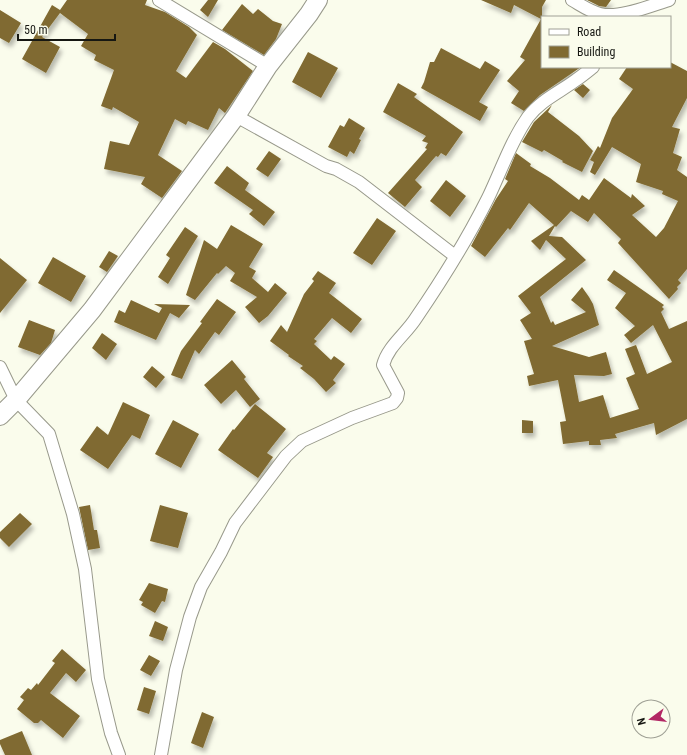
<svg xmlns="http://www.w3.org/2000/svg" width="687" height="755" viewBox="0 0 687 755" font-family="'Roboto Condensed',sans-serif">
	<defs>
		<filter id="shadow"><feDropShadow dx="2.5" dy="4.5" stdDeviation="2" flood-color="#0004"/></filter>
	</defs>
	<rect width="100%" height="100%" fill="#fafcec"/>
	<path fill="#806a31" filter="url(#shadow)" d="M 67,0 L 147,0 L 145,5 L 165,12 L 189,27 L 197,35 L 176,71 L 186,78 L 213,42 L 225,49 L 253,71 L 225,113 L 219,108 L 208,130 L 188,121 L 186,125 L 175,119 L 158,155 L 182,171 L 162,198 L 141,184 L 145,177 L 104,169 L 110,141 L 129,145 L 139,122 L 113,107 L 112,110 L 101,106 L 114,70 L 94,60 L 96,55 L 81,46 L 88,34 L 60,13 L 42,37 L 60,47 L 46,73 L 22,59 L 52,5 L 60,10 Z
		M 208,0 L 218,0 L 208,17 L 200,10 Z
		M 481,0 L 546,0 L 542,7 L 542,67 L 581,67 L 540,95 L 524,111 L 511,103 L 519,91 L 507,81 L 525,60 L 520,57 L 541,19 L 514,5 L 511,13 Z
		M 587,0 L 611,0 L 606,7 L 599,6 Z
		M 242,4 L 253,14 L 258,9 L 273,21 L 282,24 L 276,39 L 264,55 L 222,30 Z
		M 0,10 L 21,23 L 9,43 L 0,38 Z
		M 441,48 L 480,69 L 485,61 L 500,70 L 479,102 L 488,107 L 480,121 L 421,88 L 424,82 L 430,62 L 434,62 Z
		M 308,52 L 338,68 L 321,98 L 292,82 Z
		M 670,62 L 687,71 L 687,98 L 672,127 L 680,129 L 673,153 L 682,157 L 677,170 L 687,177 L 687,269 L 678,280 L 681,283 L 677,287 L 678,289 L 669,299 L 618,243 L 621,239 L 594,213 L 588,222 L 571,211 L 556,227 L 555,226 L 549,236 L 562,237 L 586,260 L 540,297 L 551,323 L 553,321 L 555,325 L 586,312 L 571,300 L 582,287 L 589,297 L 593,304 L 599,325 L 552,346 L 589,357 L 606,352 L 612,374 L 604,376 L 574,375 L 579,402 L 603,395 L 610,418 L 639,409 L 626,378 L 635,374 L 625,349 L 636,345 L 647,374 L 672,362 L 653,325 L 631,343 L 624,335 L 635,326 L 615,308 L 626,293 L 607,280 L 614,270 L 664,305 L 662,307 L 664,309 L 661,312 L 669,329 L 687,321 L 687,419 L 656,435 L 654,423 L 615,434 L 617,438 L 600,440 L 601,445 L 589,445 L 589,441 L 563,444 L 560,422 L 566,421 L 558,380 L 529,386 L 527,376 L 534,374 L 524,341 L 532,339 L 520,320 L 531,313 L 518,296 L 566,259 L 546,240 L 540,250 L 531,241 L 554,225 L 529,203 L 510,230 L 508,228 L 485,257 L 471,246 L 496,199 L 508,181 L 505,179 L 516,153 L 531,164 L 530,166 L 550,178 L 579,200 L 582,195 L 589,200 L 604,178 L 631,198 L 632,194 L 645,206 L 632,215 L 656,237 L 664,228 L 678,201 L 662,194 L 663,191 L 636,182 L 641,164 L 612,147 L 595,175 L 590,172 L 594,162 L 590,160 L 598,146 L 600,148 L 612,118 L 633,89 L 619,79 L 627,67 L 670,67 Z
		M 398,83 L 417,94 L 414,97 L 463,132 L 446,156 L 441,153 L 438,157 L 436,156 L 415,180 L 422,187 L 405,207 L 388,193 L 427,149 L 425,148 L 428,143 L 422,141 L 426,136 L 383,112 Z
		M 583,84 L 590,90 L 583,98 L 574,90 Z
		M 552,105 L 548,112 L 579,136 L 593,151 L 582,172 L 562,162 L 563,161 L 544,150 L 542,152 L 522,142 L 534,122 Z
		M 349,118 L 365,128 L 359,139 L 361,140 L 354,154 L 350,151 L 347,157 L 328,147 L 340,125 L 344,127 Z
		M 269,151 L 281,159 L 268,177 L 256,169 Z
		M 227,166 L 249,183 L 245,190 L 275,212 L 264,226 L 249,214 L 253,210 L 214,183 Z
		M 446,180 L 466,196 L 450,217 L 430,201 Z
		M 377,218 L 396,231 L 372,265 L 353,253 Z
		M 231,225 L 263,244 L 249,267 L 256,271 L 252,278 L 268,292 L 275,283 L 287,293 L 268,316 L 259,323 L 245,307 L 257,297 L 230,281 L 235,273 L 226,266 L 218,274 L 217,273 L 195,300 L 186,295 L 204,240 L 217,249 Z
		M 185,227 L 198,236 L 168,284 L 158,277 L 170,258 L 166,255 Z
		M 109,251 L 118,256 L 107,272 L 99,267 Z
		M 53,257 L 86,276 L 71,302 L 38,283 Z
		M 0,258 L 27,280 L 0,313 Z
		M 318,271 L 336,283 L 329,293 L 362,319 L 351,333 L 332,318 L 314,339 L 317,341 L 314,344 L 331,360 L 334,356 L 345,364 L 333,380 L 336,383 L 326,392 L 314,379 L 300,368 L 303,366 L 288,356 L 289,355 L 270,341 L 281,325 L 287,332 L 304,294 L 314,281 L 312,279 Z
		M 217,299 L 236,312 L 219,335 L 215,332 L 199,354 L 195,350 L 182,379 L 171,375 L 181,351 L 202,323 L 200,322 Z
		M 131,300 L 159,313 L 162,308 L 154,304 L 190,305 L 179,318 L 170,313 L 156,340 L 114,322 L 119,310 L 125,313 Z
		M 29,320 L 55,330 L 51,343 L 40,355 L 18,347 Z
		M 102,333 L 117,344 L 106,360 L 92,348 Z
		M 232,360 L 246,377 L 244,379 L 260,399 L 250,407 L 236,390 L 221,404 L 204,385 Z
		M 152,366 L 165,377 L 156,388 L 143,377 Z
		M 123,402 L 150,415 L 140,439 L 132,435 L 108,469 L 80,450 L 97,426 L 108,435 Z
		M 255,404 L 286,429 L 267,453 L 273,457 L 258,478 L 218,450 L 233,429 L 234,430 Z
		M 173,420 L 199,434 L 181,468 L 155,454 Z
		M 522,420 L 533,421 L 533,433 L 522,433 Z
		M 90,505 L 94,530 L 97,530 L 100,548 L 88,550 L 79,507 Z
		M 160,505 L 188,513 L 178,548 L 150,541 Z
		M 20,513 L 32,524 L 9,547 L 0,538 L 0,532 Z
		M 149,583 L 168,589 L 165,602 L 162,601 L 155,613 L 141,605 L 143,602 L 139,600 Z
		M 155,621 L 168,627 L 163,641 L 149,636 Z
		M 62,649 L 86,670 L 76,682 L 66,673 L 50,693 L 80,716 L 63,738 L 41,720 L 38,723 L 34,723 L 17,709 L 24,700 L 20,697 L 28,688 L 31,690 L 37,683 L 38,685 L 55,663 L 52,661 Z
		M 149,655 L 160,661 L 151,676 L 140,670 Z
		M 144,687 L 156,691 L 149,714 L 137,710 Z
		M 202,712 L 214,717 L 203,748 L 191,743 Z
		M 22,731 L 32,755 L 5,755 L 0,744 L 0,740 Z"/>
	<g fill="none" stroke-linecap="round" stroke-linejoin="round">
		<defs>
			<path id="minor" d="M 159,0 L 268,66
				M 572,0 C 581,5 589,11 600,14 C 618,19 650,6 669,0
				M 236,116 L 326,166 L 336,169 L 359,182 L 455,256
				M 0,367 L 16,400 L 49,434 L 73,514 L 85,569 L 98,679 L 111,733 L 119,755
				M 161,755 L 176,670 L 190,617 L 201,587 L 221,552 L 235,523 L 286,456 L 302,441 L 352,418 L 393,403 L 397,398 L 398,393 L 383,365 C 388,346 406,334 416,318 C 442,280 467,240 488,198 C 501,171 511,141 528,117 C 541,100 560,92 576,80 C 582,76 588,71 593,67"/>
			<path id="secondary" d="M 0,416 L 16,400 L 92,310 L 236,116 L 268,66 L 309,14 L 318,0"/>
		</defs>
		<use href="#minor" stroke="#98998b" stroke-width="14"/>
		<use href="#secondary" stroke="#98998b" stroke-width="20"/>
		<use href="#minor" stroke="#fff" stroke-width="12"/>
		<use href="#secondary" stroke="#fff" stroke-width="18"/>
	</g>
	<rect x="541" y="16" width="130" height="52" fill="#fafcec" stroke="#9fa095"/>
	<rect x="549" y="29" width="20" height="6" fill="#ffffff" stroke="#9fa095"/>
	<text x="577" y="36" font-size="12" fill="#161712">Road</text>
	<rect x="549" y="46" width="20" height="12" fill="#806a31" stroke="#9fa095"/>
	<text x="577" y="56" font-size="12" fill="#161712">Building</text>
	<g transform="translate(651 719) rotate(255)"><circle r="19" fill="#fafcec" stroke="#9fa095"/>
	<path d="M0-3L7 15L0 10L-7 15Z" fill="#b22764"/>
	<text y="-6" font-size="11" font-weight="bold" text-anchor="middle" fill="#161712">N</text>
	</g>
	<path d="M18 34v6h97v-6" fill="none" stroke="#161712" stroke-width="2"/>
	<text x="24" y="34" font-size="12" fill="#161712" stroke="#fafcec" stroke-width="3" paint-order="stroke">50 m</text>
</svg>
